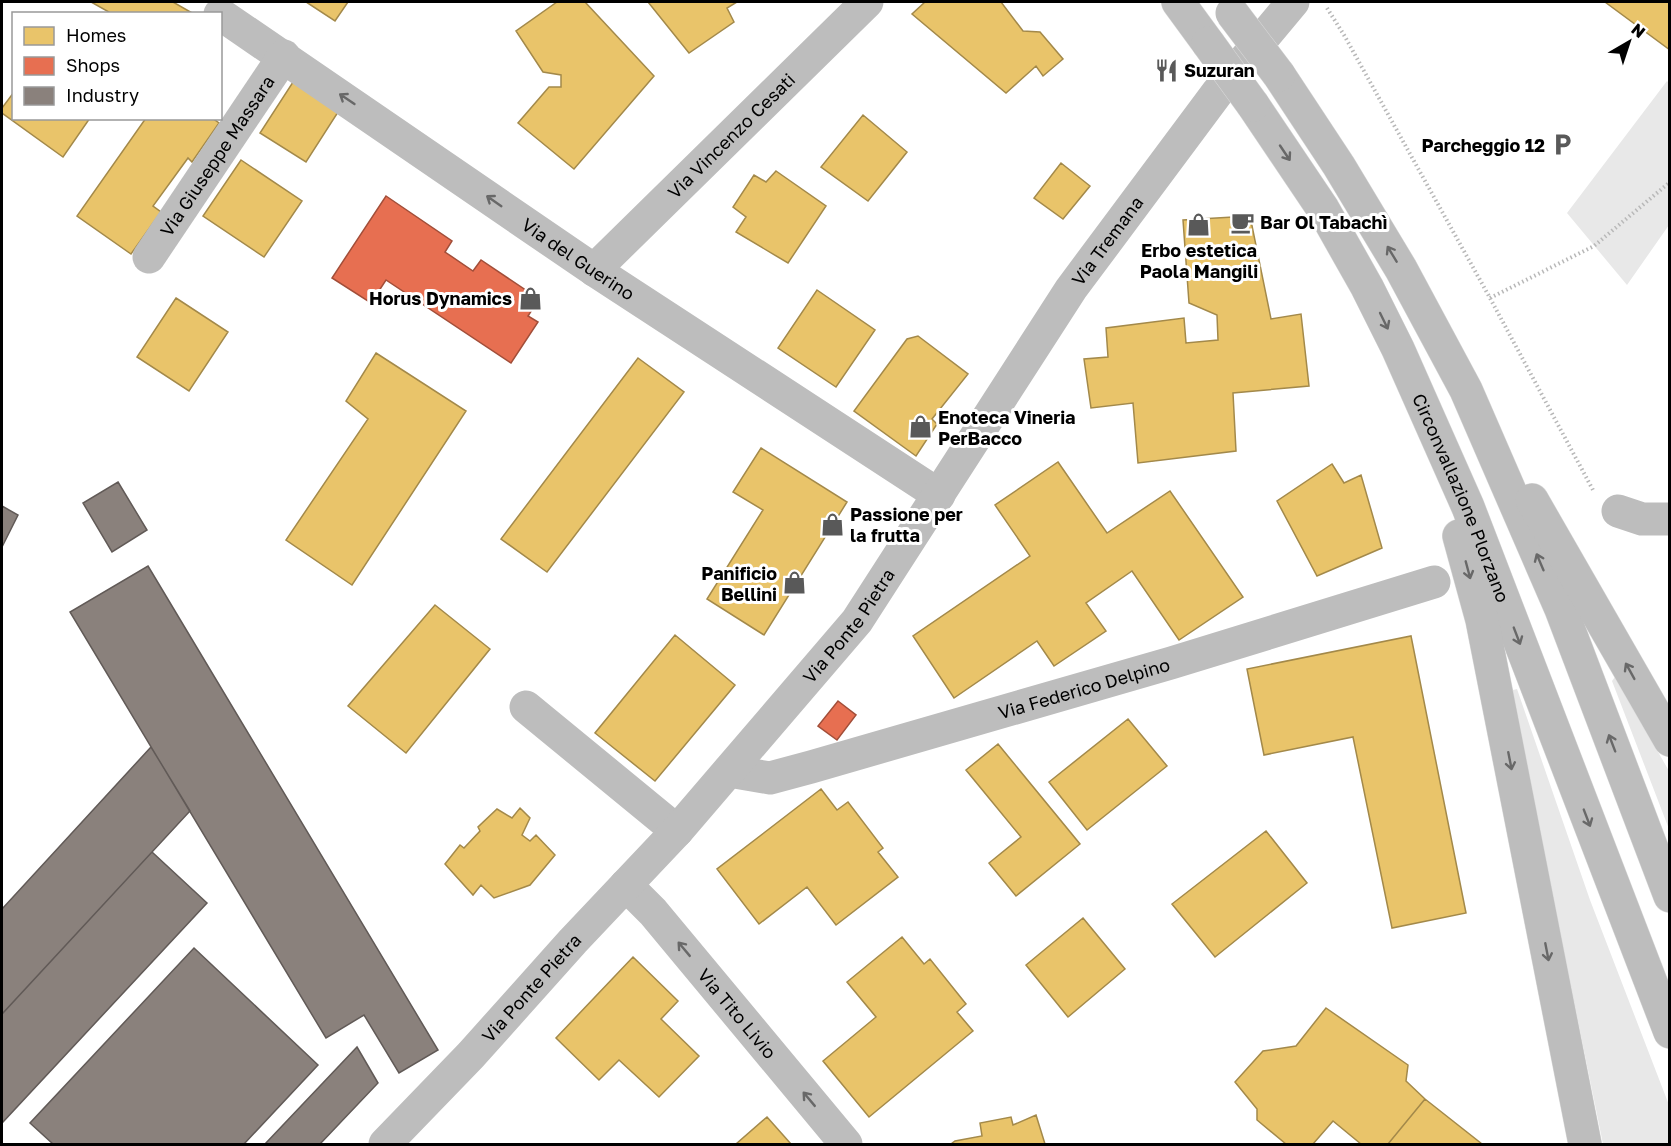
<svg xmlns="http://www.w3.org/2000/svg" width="1671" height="1146" viewBox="0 0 1671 1146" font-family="'Golos Text',sans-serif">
	<rect width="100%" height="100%" fill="#fff"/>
	<path fill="#e8e8e8" d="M 1667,81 L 1670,84 L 1669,225 L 1627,285 L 1567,213 Z
		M 1615,677 L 1669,771 L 1669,829 L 1612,681 Z
		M 1517,689 L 1590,900 L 1669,1105 L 1669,1144 L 1603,1144 L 1513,701 L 1513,690 Z"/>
	<path fill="#e9c46a" stroke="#a3894a" stroke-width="1.5" d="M 91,2 L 173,2 L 194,14 L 108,14 L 109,12 Z
		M 306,2 L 348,2 L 335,21 Z
		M 557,2 L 585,2 L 654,76 L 574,169 L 518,123 L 549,87 L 561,87 L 561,75 L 543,72 L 516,31 Z
		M 648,2 L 737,2 L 727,8 L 734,22 L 689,53 Z
		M 925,2 L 1001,2 L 1023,31 L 1040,32 L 1063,59 L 1043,76 L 1036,66 L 1006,93 L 912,14 Z
		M 1605,2 L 1670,2 L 1670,50 Z
		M 295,79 L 340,109 L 306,162 L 260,133 Z
		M 14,92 L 14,118 L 90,118 L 63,157 L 2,113 L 2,108 Z
		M 863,115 L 907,152 L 868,201 L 821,167 Z
		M 146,118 L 212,118 L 219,123 L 192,162 L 188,158 L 153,206 L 161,212 L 131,254 L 77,216 Z
		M 241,160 L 302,201 L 264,257 L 203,216 Z
		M 1061,163 L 1090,186 L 1063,219 L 1034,198 Z
		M 776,171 L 826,206 L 788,263 L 736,232 L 746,217 L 733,207 L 754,175 L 766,182 Z
		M 1250,216 L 1271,319 L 1301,314 L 1309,386 L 1233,393 L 1236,451 L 1138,463 L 1133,403 L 1091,408 L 1084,359 L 1108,357 L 1106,328 L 1184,318 L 1186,343 L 1218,340 L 1217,315 L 1189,303 L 1183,220 Z
		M 817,290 L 875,330 L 836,387 L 778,348 Z
		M 176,298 L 228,332 L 189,391 L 137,357 Z
		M 918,336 L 968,374 L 932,419 L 937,424 L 916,456 L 854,411 L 907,339 Z
		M 376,353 L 466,411 L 352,585 L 286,540 L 368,419 L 346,401 Z
		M 638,358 L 684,392 L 547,572 L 501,539 Z
		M 761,448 L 847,502 L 764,635 L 707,599 L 763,510 L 733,492 Z
		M 1058,462 L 1107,533 L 1170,491 L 1243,597 L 1179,640 L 1132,571 L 1086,603 L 1106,631 L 1054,666 L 1037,641 L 954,698 L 913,636 L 1030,556 L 995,505 Z
		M 1332,464 L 1344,483 L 1361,475 L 1382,548 L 1317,576 L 1277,501 Z
		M 435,605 L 490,649 L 406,753 L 348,706 Z
		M 675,635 L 735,685 L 655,781 L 595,733 Z
		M 1411,636 L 1466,913 L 1392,928 L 1353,737 L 1264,755 L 1247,669 Z
		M 1128,719 L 1167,766 L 1087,830 L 1049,782 Z
		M 998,744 L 1080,844 L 1016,896 L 989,863 L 1021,837 L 966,770 Z
		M 821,789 L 837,810 L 848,802 L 883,848 L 878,852 L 898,877 L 836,925 L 807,887 L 759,924 L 717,869 Z
		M 520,808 L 530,818 L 522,835 L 530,841 L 536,835 L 555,855 L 530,885 L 494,898 L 481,885 L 473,895 L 445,864 L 460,845 L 464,848 L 480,831 L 478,827 L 497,809 L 512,818 Z
		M 1266,831 L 1307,883 L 1215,957 L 1172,904 Z
		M 1083,918 L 1125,969 L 1068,1017 L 1026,965 Z
		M 902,937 L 924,964 L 930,959 L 966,1004 L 957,1012 L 973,1031 L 869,1117 L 823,1061 L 876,1017 L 847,982 Z
		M 633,957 L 678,1001 L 661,1019 L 699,1056 L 659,1097 L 619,1060 L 599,1080 L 556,1038 Z
		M 1326,1008 L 1408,1065 L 1406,1081 L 1425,1099 L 1388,1144 L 1361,1144 L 1333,1121 L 1313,1144 L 1286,1144 L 1257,1120 L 1257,1109 L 1235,1082 L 1263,1051 L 1296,1046 Z
		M 1425,1099 L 1482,1144 L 1388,1144 Z
		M 1036,1115 L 1045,1144 L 951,1144 L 955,1141 L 982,1136 L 980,1123 L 1011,1117 L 1013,1125 Z
		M 767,1117 L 791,1144 L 736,1144 Z"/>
	<path fill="#e76f51" stroke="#a24e39" stroke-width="1.5" d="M 386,196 L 452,241 L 445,252 L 473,271 L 481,260 L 539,299 L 528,316 L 538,322 L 511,363 L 386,280 L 371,303 L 332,278 Z
		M 838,701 L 856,715 L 837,740 L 818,726 Z"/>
	<path fill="#8a817c" stroke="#615a57" stroke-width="1.5" d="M 118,482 L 147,530 L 112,552 L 83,503 Z
		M 2,506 L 18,515 L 2,547 Z
		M 148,566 L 438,1050 L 399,1073 L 364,1015 L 326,1038 L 70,612 Z
		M 151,747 L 190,811 L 2,1014 L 2,909 Z
		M 152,852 L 207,903 L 2,1123 L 2,1014 Z
		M 194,948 L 318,1065 L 244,1144 L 53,1144 L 30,1123 Z
		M 357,1047 L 378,1083 L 320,1144 L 265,1144 Z"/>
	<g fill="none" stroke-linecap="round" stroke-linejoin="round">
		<defs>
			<g id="highway">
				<path d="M 1178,2 L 1208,43"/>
				<path d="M 1279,75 L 1339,166 L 1401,269 L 1466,390 L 1561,609 L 1670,896"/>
				<path id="s7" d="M 1253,105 L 1323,209 L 1367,287 L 1398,349 L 1468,507 L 1670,1032"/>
				<path d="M 1532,500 L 1670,740"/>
				<path d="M 1459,536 L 1482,620 L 1585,1144"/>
			</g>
		</defs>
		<use href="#highway" stroke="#dbdbdb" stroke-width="34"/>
		<path stroke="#b8b8b8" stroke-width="4" stroke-dasharray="1.5 3" stroke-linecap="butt" d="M 1327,8 L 1344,35 L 1490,298 L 1593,490
			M 1490,298 L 1594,246 L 1670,182"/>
		<g stroke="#bdbdbd" stroke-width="33">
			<path id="s1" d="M 220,14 L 594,270 L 939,495"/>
			<path id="s2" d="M 149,257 L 284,56"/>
			<path id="s3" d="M 594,270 L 867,2"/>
			<path d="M 1618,511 L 1642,519 L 1670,519"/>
			<path d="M 526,707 L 677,831"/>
			<path id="s4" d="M 729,771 L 770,778 L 811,767 L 1171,663 L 1434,582"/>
			<path id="s5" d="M 626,885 L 653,912 L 846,1144"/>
			<path id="s6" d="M 385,1144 L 471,1055 L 573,941 L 677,831 L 857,621 L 1071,289 L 1217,93 L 1293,2"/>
		</g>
		<use href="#highway" stroke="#bdbdbd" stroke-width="33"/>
		<defs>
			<path id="highway-bridge" d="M 1232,13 L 1279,75
				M 1208,43 L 1253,105"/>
		</defs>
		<use href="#highway-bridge" stroke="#dbdbdb" stroke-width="34" stroke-linecap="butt"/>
		<use href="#highway-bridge" stroke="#bdbdbd" stroke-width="33"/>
	</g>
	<defs><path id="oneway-shaft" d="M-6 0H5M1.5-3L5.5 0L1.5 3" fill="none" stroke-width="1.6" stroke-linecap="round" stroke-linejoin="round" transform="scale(1.5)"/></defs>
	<g stroke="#686868">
		<use href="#oneway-shaft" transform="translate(347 99) rotate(-146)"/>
		<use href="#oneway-shaft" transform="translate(1285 153) rotate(56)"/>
		<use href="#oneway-shaft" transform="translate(494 201) rotate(-145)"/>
		<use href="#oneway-shaft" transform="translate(1392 254) rotate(-121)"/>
		<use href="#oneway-shaft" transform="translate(1384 321) rotate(64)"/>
		<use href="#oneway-shaft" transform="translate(1540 562) rotate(-113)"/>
		<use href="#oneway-shaft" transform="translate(1468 570) rotate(75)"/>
		<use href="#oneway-shaft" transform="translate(1517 636) rotate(69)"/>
		<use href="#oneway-shaft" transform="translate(1630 671) rotate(-119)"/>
		<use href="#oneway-shaft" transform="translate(1612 743) rotate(-111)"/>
		<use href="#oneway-shaft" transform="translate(1510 761) rotate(79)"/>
		<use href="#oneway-shaft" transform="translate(1587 818) rotate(69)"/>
		<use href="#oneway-shaft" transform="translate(684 949) rotate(-130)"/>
		<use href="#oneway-shaft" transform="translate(1547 952) rotate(79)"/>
		<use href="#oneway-shaft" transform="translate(809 1099) rotate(-130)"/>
	</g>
	<defs>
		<symbol id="restaurant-bare" viewBox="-9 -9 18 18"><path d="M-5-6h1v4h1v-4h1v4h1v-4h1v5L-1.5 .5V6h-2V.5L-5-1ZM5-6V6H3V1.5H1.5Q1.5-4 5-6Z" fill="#595959" stroke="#fff" stroke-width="2.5" paint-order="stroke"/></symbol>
		<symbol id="parking-bare" viewBox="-9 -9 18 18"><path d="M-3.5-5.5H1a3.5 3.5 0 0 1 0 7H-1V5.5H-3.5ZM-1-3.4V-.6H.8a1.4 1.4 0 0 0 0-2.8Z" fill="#595959" stroke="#fff" stroke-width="2.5" paint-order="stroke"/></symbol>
		<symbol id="cafe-bare" viewBox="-9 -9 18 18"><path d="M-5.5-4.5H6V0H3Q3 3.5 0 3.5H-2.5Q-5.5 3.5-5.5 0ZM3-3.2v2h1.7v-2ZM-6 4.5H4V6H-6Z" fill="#595959" stroke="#fff" stroke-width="2.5" paint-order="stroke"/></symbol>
		<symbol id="shop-bare" viewBox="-9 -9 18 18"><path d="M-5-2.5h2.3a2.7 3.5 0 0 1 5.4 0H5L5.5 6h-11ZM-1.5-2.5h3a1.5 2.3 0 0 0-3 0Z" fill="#595959" stroke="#fff" stroke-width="2.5" paint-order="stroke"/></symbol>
	</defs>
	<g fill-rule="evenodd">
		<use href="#restaurant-bare" x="1150" y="54" width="33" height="33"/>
		<use href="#parking-bare" x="1546" y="128" width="33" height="33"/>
		<use href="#cafe-bare" x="1226" y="206" width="33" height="33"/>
		<use href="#shop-bare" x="1182" y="208" width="33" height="33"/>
		<use href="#shop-bare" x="514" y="282" width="33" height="33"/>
		<use href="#shop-bare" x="904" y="410" width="33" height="33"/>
		<use href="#shop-bare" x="816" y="508" width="33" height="33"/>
		<use href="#shop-bare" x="778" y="566" width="33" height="33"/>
	</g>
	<g text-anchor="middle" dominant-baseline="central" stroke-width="6" stroke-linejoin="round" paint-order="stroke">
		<g font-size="18" font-weight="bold" fill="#000" stroke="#fff" text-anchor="start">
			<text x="1184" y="70">Suzuran</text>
			<text x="1545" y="145" text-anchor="end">Parcheggio 12</text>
			<text x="1260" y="222">Bar Ol Tabachì</text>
			<text x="1199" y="250" text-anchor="middle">Erbo estetica<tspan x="1199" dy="21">Paola Mangili</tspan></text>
			<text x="512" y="298" text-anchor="end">Horus Dynamics</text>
			<text x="938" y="417">Enoteca Vineria<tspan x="938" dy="21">PerBacco</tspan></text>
			<text x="850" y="514">Passione per<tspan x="850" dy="21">la frutta</tspan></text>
			<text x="777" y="573" text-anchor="end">Panificio<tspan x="777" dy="21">Bellini</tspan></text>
		</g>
		<g font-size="18" fill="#000" stroke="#fff">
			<text stroke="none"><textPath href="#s3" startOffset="192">Via Vincenzo Cesati</textPath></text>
			<text stroke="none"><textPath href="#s2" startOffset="122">Via Giuseppe Massara</textPath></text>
			<text stroke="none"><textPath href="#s6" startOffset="1160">Via Tremana</textPath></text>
			<text stroke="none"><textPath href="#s1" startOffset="434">Via del Guerino</textPath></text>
			<text stroke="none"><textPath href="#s7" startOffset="446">Circonvallazione Plorzano</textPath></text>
			<text stroke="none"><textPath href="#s6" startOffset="696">Via Ponte Pietra</textPath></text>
			<text stroke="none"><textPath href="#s4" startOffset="368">Via Federico Delpino</textPath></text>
			<text stroke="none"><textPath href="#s6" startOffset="214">Via Ponte Pietra</textPath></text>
			<text stroke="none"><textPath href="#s5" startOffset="170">Via Tito Livio</textPath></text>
		</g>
	</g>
	<rect width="1671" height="1146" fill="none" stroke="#000000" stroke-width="6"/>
	<rect x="12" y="12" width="210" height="108" fill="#ffffff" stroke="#999999" stroke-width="1.5"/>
	<rect x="24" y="27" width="30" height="18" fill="#e9c46a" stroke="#999999" stroke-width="1.5"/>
	<text x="66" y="42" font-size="18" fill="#000000">Homes</text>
	<rect x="24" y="57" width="30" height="18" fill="#e76f51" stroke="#999999" stroke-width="1.5"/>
	<text x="66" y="72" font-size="18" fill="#000000">Shops</text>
	<rect x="24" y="87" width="30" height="18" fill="#8a817c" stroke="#999999" stroke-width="1.5"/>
	<text x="66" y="102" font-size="18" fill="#000000">Industry</text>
	<g transform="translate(1629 42) rotate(39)" stroke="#ffffff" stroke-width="4.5" paint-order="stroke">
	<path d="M0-4.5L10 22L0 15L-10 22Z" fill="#000000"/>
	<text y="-9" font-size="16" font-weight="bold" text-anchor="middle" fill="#000000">N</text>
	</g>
</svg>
